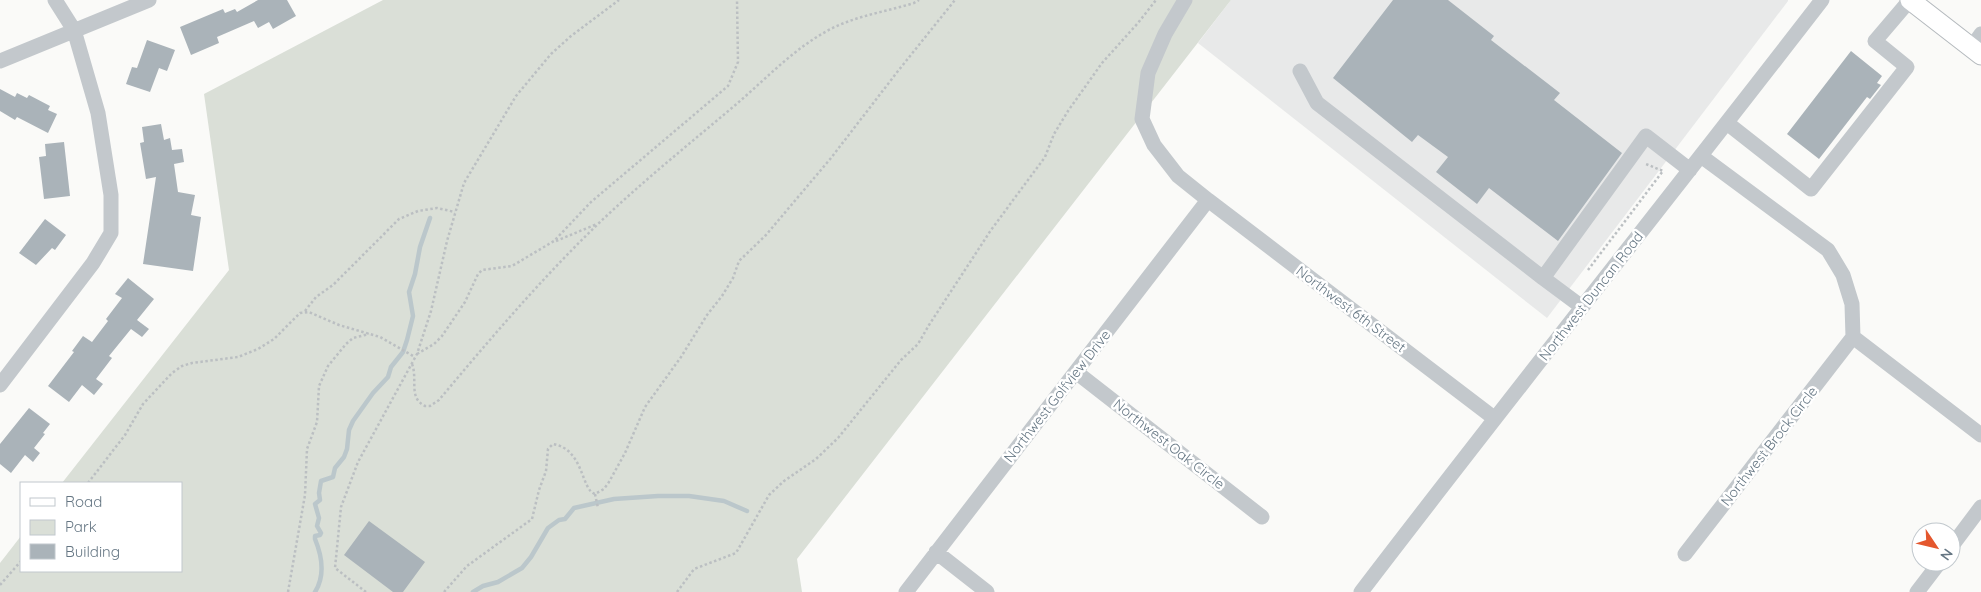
<svg xmlns="http://www.w3.org/2000/svg" width="1981" height="592" viewBox="0 0 1981 592" font-family="Quicksand,sans-serif">
	<rect width="100%" height="100%" fill="#fafaf8"/>
	<path fill="#e8e9e9" d="M 1231,0 L 1788,0 L 1788,1 L 1547,318 L 1198,43 Z"/>
	<path fill="#dadfd7" d="M 383,0 L 1231,0 L 797,559 L 802,592 L 0,592 L 0,563 L 21,536 L 21,571 L 181,571 L 181,483 L 62,483 L 229,270 L 204,94 Z"/>
	<g fill="none" stroke-linecap="round" stroke-linejoin="round">
		<path stroke="#bbc7cb" stroke-width="4.5" d="M 315,592 C 325,576 322,556 315,539 L 315,536 L 320,535 L 321,533 L 317,526 L 319,518 L 315,504 L 320,500 L 319,493 L 321,481 L 333,477 L 335,468 L 344,457 L 347,449 L 349,430 L 353,421 L 373,393 L 388,377 L 391,367 L 403,352 L 407,340 L 413,316 L 409,292 L 415,274 L 420,247 L 430,218
			M 473,592 L 483,586 L 498,582 L 522,568 L 531,557 L 548,528 L 559,520 L 565,519 L 574,508 L 614,499 L 658,496 L 689,496 L 724,501 L 747,511"/>
	</g>
	<path fill="#aab3b9" d="M 258,0 L 287,0 L 296,16 L 273,29 L 269,22 L 258,28 L 254,21 L 217,37 L 219,43 L 191,55 L 180,27 L 223,9 L 225,13 L 235,9 L 237,12 Z
		M 1393,0 L 1448,0 L 1494,36 L 1491,40 L 1560,93 L 1554,100 L 1622,153 L 1558,241 L 1489,188 L 1477,204 L 1436,172 L 1448,157 L 1418,135 L 1412,142 L 1333,78 Z
		M 147,40 L 175,50 L 167,71 L 159,68 L 150,92 L 126,84 L 132,67 L 137,68 Z
		M 1851,51 L 1882,76 L 1877,83 L 1881,85 L 1870,99 L 1867,97 L 1819,159 L 1787,134 Z
		M 0,89 L 15,97 L 17,93 L 27,98 L 29,95 L 50,106 L 48,110 L 57,114 L 48,133 L 17,117 L 15,120 L 0,111 Z
		M 161,124 L 164,140 L 170,138 L 172,150 L 182,149 L 184,162 L 174,164 L 178,192 L 195,195 L 191,215 L 201,217 L 193,271 L 143,264 L 156,177 L 146,179 L 140,143 L 144,142 L 142,127 Z
		M 64,142 L 70,196 L 44,199 L 39,157 L 46,156 L 45,144 Z
		M 45,219 L 66,235 L 55,250 L 52,248 L 36,265 L 19,253 Z
		M 128,278 L 154,299 L 137,320 L 149,329 L 142,337 L 131,329 L 109,356 L 112,358 L 96,379 L 103,384 L 94,395 L 82,385 L 69,402 L 48,386 L 74,352 L 72,351 L 83,336 L 92,342 L 108,321 L 106,319 L 122,298 L 115,294 Z
		M 29,408 L 50,424 L 43,433 L 45,434 L 34,448 L 40,453 L 33,462 L 25,455 L 11,473 L 0,464 L 0,444 Z
		M 369,521 L 425,562 L 403,592 L 393,592 L 344,555 Z"/>
	<g fill="none" stroke-linecap="round" stroke-linejoin="round">
		<defs>
			<path id="major" d="M 1910,0 L 1981,55"/>
		</defs>
		<use href="#major" stroke="#b5babe" stroke-width="21"/>
		<path stroke="#bbbfc2" stroke-width="2.5" stroke-dasharray="2.5 2.5" stroke-linecap="butt" d="M 556,241 L 597,224
			M 1588,270 L 1663,171 L 1646,164
			M 305,311 L 316,297 L 333,285 L 399,219 L 418,211 L 437,208 L 455,212
			M 417,354 L 434,344 L 442,336 L 465,302 L 478,274 L 482,270 L 512,266 L 554,241 L 591,202 L 728,86 L 738,62 L 737,0
			M 412,364 C 418,379 408,398 425,406 L 430,406 L 439,400 C 490,339 542,278 599,223 C 642,182 688,145 733,107 C 764,81 792,50 827,31 C 854,16 885,12 914,3 L 919,0
			M 88,483 L 125,435 L 143,404 L 172,373 L 182,366 L 192,363 L 238,357 L 258,349 L 274,339 L 300,313 L 309,312 L 339,325 L 380,337 L 415,357
			M 595,494 L 598,508
			M 0,585 L 21,561
			M 288,592 L 305,495 L 307,449 L 317,422 L 319,386 L 328,366 L 346,344 L 353,338 L 369,334
			M 366,592 L 335,568 L 341,507 L 358,462 L 417,354 L 431,311 L 447,241 L 464,183 L 516,96 L 551,54 L 571,36 L 619,0
			M 444,592 L 467,566 L 532,519 L 539,490 L 546,471 L 548,449 L 553,444 C 584,449 581,490 595,494 L 604,489 L 609,482 L 625,453 L 645,407 L 681,357 L 707,315 L 722,296 L 733,278 L 739,261 L 766,235 L 831,158 L 898,71 L 955,0
			M 677,592 L 694,569 L 736,553 L 769,495 L 784,481 L 816,459 L 838,438 L 901,360 L 918,344 L 929,325 L 991,230 L 1045,157 L 1054,134 L 1068,111 L 1102,63 L 1138,23 L 1156,0"/>
		<path stroke="#c3c8cc" stroke-width="15" d="M 1185,0 L 1165,34 L 1148,73 L 1142,119 L 1154,145 L 1178,176 L 1208,200 L 1494,418
			M 1971,48 L 1981,34
			M 0,61 L 149,0
			M 1300,71 L 1317,103 L 1543,278
			M 1727,123 L 1811,189 L 1907,67 L 1875,41 L 1910,0
			M 1701,156 L 1828,250 L 1843,275 L 1852,304 L 1853,337 L 1981,435
			M 1582,307 L 1543,278 L 1646,136 L 1690,170
			M 1076,372 L 1262,517
			M 0,385 L 93,263 L 111,233 L 111,195 L 98,113 L 74,30 L 55,0
			M 1951,547 L 1981,507
			M 936,552 L 987,592
			M 1685,554 L 1853,337
			M 906,592 L 1208,200
			M 1361,592 C 1513,393 1669,198 1822,0
			M 1917,592 L 1940,562"/>
		<use href="#major" stroke="#fff" stroke-width="19"/>
	</g>
	<g text-anchor="middle" dominant-baseline="central" stroke-width="5" stroke-linejoin="round" paint-order="stroke">
		<g font-size="14" fill="#657683" stroke="#fff">
			<text transform="translate(1591 296) rotate(-52)">Northwest Duncan Road</text>
			<text transform="translate(1351 309) rotate(37)">Northwest 6th Street</text>
			<text transform="translate(1057 396) rotate(-52)">Northwest Golfview Drive</text>
			<text transform="translate(1169 444) rotate(38)">Northwest Oak Circle</text>
			<text transform="translate(1769 446) rotate(-52)">Northwest Brock Circle</text>
		</g>
	</g>
	<rect x="20" y="482" width="162" height="90" fill="#ffffff" stroke="#c1c8cd"/>
	<rect x="30" y="498" width="25" height="8" fill="#ffffff" stroke="#c1c8cd"/>
	<text x="65" y="507" font-size="15" fill="#657683">Road</text>
	<rect x="30" y="520" width="25" height="15" fill="#dadfd7" stroke="#c1c8cd"/>
	<text x="65" y="532" font-size="15" fill="#657683">Park</text>
	<rect x="30" y="544" width="25" height="15" fill="#aab3b9" stroke="#c1c8cd"/>
	<text x="65" y="557" font-size="15" fill="#657683">Building</text>
	<g transform="translate(1936 547) rotate(125)"><circle r="24" fill="#ffffff" stroke="#c1c8cd"/>
	<path d="M0-4L9 19L0 12L-9 19Z" fill="#e4572e"/>
	<text y="-8" font-size="14" font-weight="bold" text-anchor="middle" fill="#657683">N</text>
	</g>
</svg>
